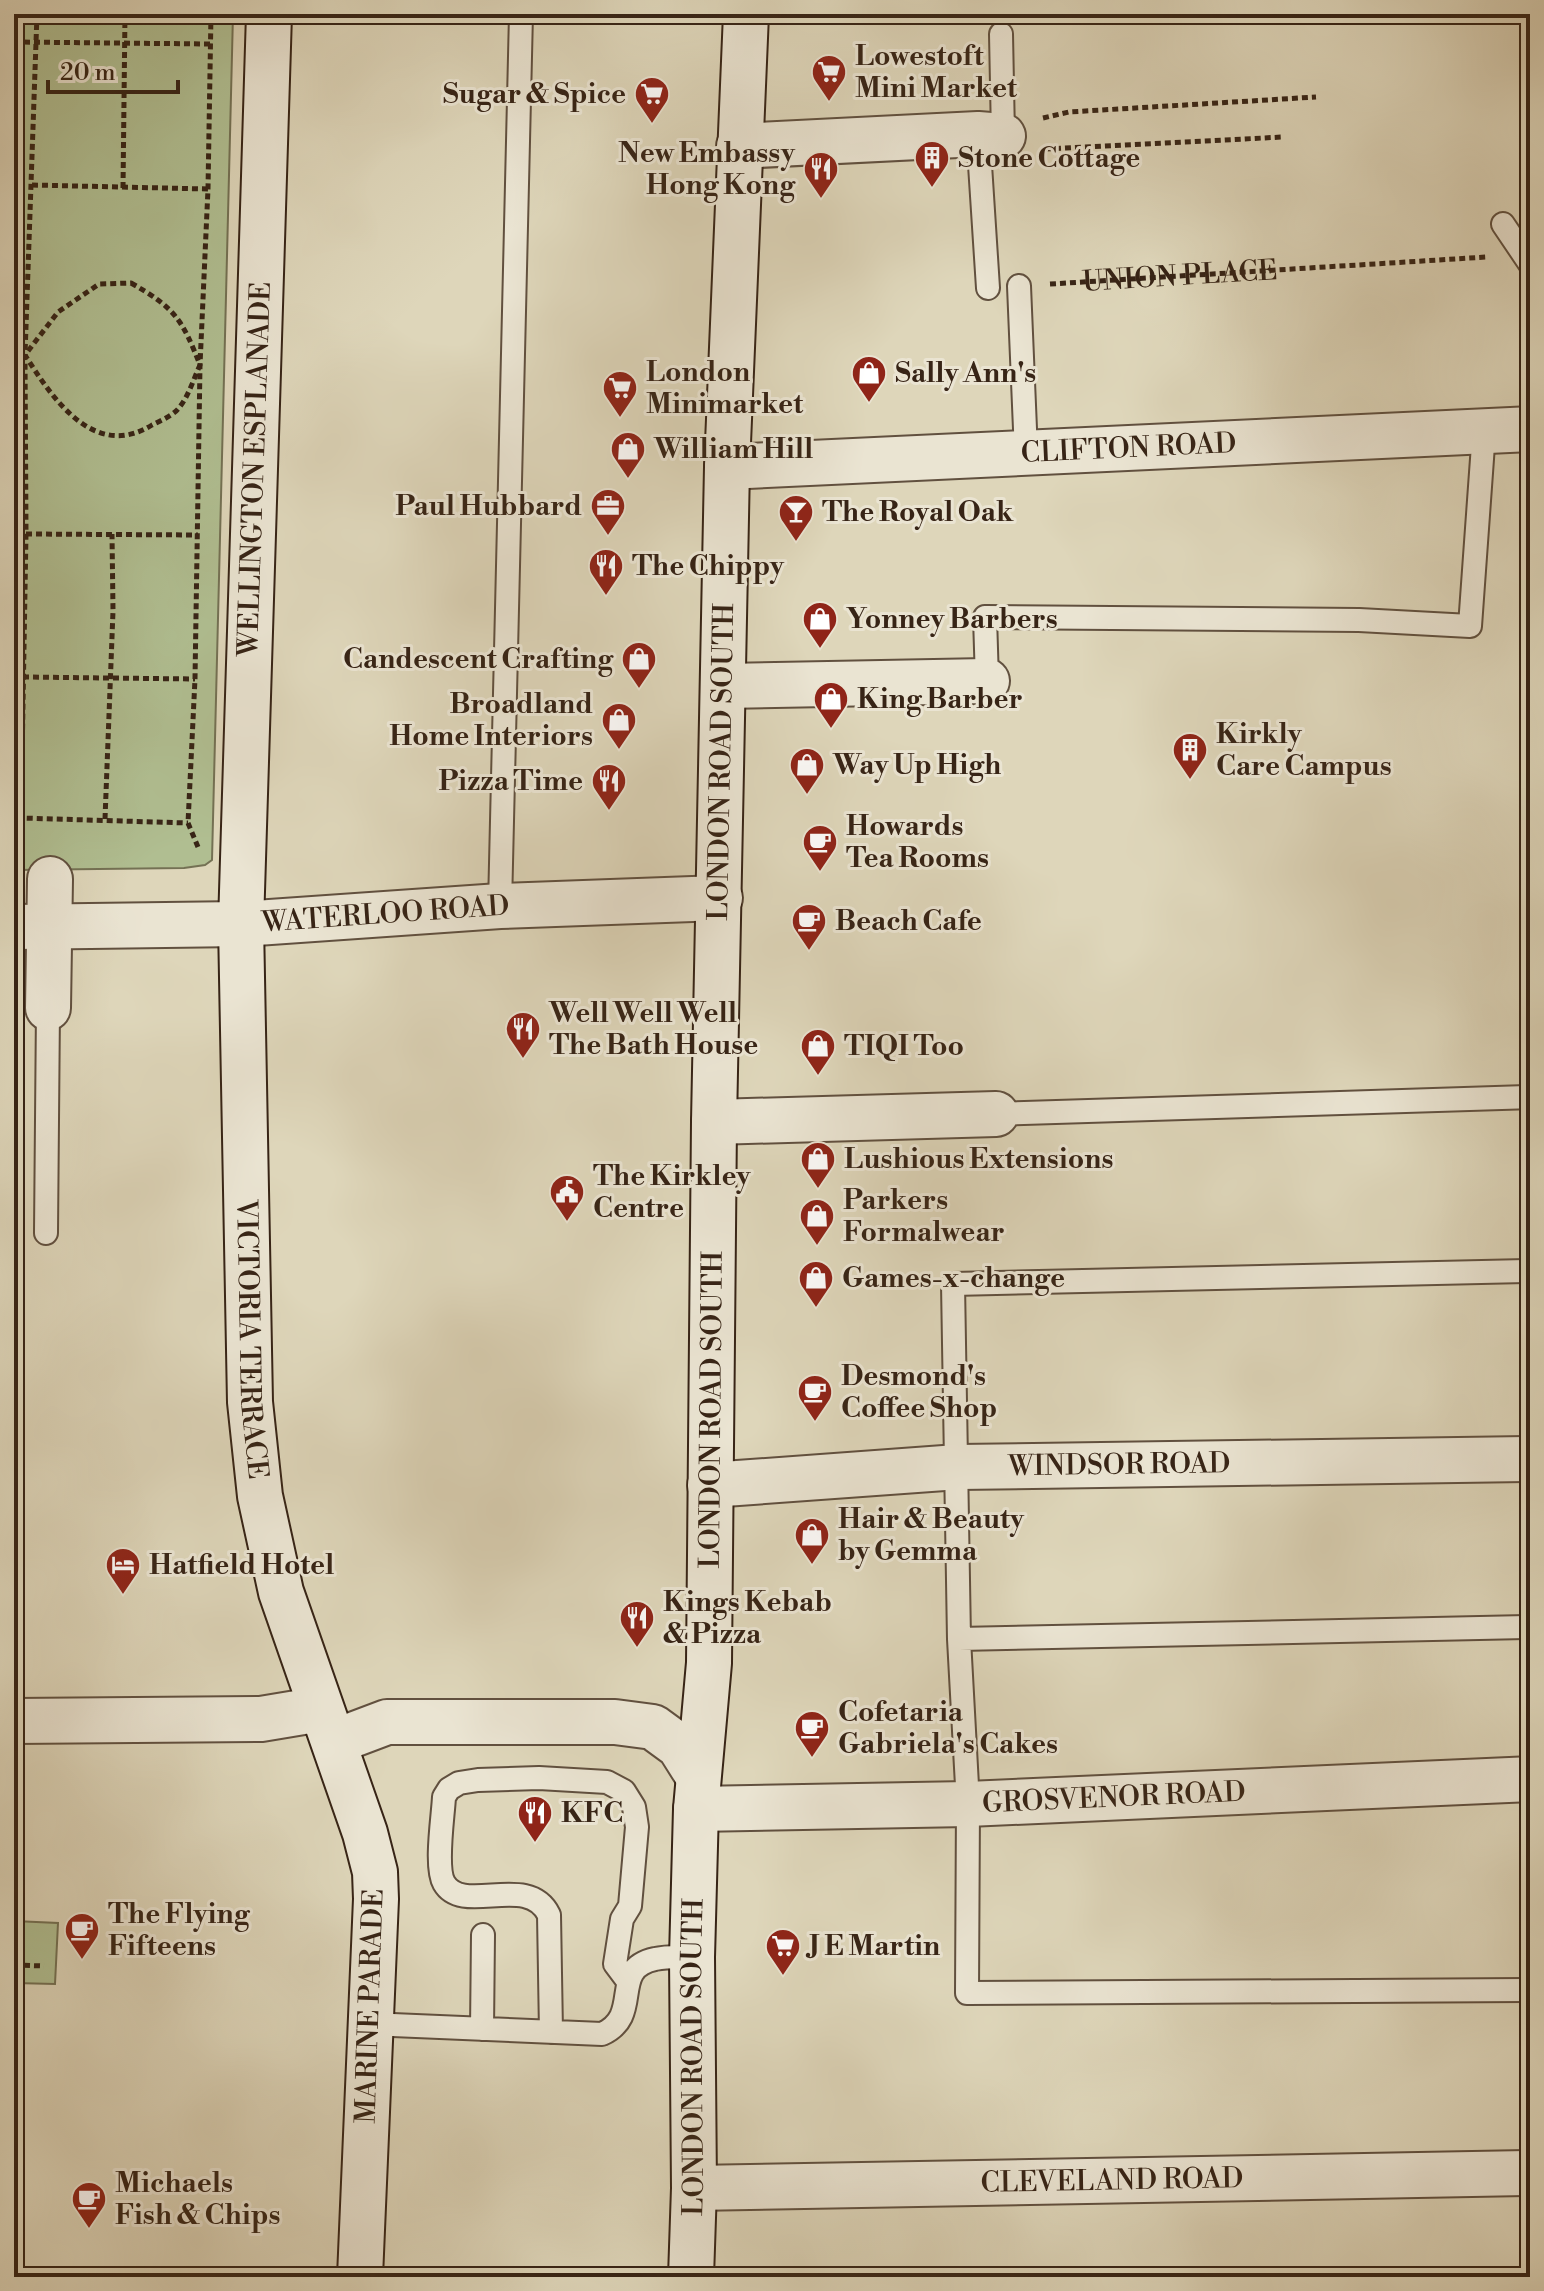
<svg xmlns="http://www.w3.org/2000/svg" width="1544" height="2291" viewBox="0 0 1544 2291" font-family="'Libre Bodoni',serif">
	<rect width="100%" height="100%" fill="#ded6ba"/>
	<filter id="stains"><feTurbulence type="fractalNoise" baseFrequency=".0025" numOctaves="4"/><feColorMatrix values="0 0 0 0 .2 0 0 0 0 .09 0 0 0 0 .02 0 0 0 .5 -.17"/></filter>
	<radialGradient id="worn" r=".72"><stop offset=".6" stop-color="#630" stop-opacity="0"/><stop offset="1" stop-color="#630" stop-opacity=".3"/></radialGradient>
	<path fill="#b0be91" stroke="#747154" stroke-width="2" d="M 14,14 L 233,14 L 212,860 L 205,865 L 184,868 L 14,870 Z
		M 14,1921 L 58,1923 L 55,1984 L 14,1983 Z"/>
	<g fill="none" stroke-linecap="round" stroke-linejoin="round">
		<defs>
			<path id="lane" d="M 1001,34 L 1003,136
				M 978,134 L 988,288
				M 1503,224 L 1530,264
				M 1019,286 L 1026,453
				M 987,681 L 985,617 L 1359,620 L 1470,626 L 1484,431
				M 500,906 L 521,14
				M 996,1114 L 1530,1097
				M 46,1233 L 48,1008
				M 1530,1271 L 953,1284 L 959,1639 L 968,1804 L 967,1993 L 1530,1990
				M 959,1639 L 1530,1627
				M 369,2024 L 602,2034 C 644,2015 608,1969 655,1959 C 667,1956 680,1957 692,1957
				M 482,2029 L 483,1935
				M 551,2032 L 549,1915 C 528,1872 463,1916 444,1883 C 435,1867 443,1817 444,1797 L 449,1789 L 459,1783 L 478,1780 L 539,1778 L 607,1782 L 624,1791 L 634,1807 L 637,1827 L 630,1906 L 622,1919 L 615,1964 L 627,1980"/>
			<g id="street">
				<path d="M 739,146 L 978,134 L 1003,136"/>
				<path id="s2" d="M 727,467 L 1530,429"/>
				<path d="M 724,686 L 987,681"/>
				<path id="s3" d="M 14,927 L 241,924 L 500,906 L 720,898"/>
				<path d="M 48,1008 L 50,879"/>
				<path d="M 714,1122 L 996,1114"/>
				<path id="s4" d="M 710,1485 L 958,1467 L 1530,1459"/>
				<path d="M 14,1721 L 261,1719 L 321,1709"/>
				<path d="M 334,1742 L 387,1722 L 615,1722 L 653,1727 L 679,1746 L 698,1776"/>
				<path id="s5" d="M 696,1809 L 968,1804 L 1530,1779"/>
				<path id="s6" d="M 694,2188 L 1530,2173"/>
			</g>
			<g id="secondary">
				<path id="s7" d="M 269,14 L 241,924 L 250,1402 L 260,1496 L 281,1592 L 365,1833 L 375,1872 L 376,1899 L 360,2277"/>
				<path id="s8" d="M 691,2277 L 694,2188 L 692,1957 L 696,1809 L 709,1663 L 714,1122 L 727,467 L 746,14"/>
			</g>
		</defs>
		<use href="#lane" stroke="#61503f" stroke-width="26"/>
		<use href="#street" stroke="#61503f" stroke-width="48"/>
		<use href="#secondary" stroke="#372416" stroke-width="48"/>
		<g stroke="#372416" stroke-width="5" stroke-dasharray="6 4" stroke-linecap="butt">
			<path d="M 37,14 L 25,355 L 26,534 L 21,818 L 188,823"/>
			<path d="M 14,42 L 211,44"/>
			<path d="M 1043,118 L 1069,112 L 1316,97"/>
			<path d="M 1045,149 L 1283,137"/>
			<path d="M 32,185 L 208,189"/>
			<path d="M 123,188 L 125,14"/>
			<path d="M 131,283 C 175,308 182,319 200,365 C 194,378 188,398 178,409 C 172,416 160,421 152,425 C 94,461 52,398 25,355 L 58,312 L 99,284 Z"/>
			<path id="s1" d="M 1050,284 L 1487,257"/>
			<path d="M 14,355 L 25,355"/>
			<path d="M 26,534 L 198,535"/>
			<path d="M 14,665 L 23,665"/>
			<path d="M 23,677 L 195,679"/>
			<path d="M 105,819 L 113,611 L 112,534"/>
			<path d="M 198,847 L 188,823 L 195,679 L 200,365 L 208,189 L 211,14"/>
			<path d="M 14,1965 L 44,1966"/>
		</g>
		<use href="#lane" stroke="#eae4d2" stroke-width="22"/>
		<use href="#street" stroke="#eae4d2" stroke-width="44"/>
		<use href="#secondary" stroke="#eae4d2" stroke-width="44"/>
	</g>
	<defs>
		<symbol id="supermarket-pin" viewBox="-11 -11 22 30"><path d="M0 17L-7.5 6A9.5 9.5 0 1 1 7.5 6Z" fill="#8f2418" stroke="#eae4d2"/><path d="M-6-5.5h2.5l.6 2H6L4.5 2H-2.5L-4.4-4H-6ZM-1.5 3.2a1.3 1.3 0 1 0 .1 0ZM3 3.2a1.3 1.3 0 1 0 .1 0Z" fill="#fff"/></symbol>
		<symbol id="building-pin" viewBox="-11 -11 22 30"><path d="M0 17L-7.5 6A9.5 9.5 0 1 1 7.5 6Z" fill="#8f2418" stroke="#eae4d2"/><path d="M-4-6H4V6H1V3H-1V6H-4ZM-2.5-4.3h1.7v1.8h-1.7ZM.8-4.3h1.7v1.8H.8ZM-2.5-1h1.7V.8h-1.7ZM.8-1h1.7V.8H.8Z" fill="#fff"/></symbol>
		<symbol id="restaurant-pin" viewBox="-11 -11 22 30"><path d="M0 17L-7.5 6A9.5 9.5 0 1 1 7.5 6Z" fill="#8f2418" stroke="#eae4d2"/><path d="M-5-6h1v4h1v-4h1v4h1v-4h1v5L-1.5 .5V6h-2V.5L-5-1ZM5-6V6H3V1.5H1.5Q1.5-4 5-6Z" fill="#fff"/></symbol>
		<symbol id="shop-pin" viewBox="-11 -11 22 30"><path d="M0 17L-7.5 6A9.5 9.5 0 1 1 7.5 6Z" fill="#8f2418" stroke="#eae4d2"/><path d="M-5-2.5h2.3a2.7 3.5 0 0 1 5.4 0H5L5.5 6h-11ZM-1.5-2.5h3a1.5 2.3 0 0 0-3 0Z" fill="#fff"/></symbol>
		<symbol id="office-pin" viewBox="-11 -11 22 30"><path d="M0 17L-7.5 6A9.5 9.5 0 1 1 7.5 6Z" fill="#8f2418" stroke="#eae4d2"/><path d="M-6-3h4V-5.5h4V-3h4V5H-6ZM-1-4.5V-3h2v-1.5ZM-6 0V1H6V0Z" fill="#fff"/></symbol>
		<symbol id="bar-pin" viewBox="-11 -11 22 30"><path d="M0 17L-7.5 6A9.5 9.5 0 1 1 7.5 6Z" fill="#8f2418" stroke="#eae4d2"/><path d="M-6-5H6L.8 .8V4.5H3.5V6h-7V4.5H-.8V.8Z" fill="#fff"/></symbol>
		<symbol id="cafe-pin" viewBox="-11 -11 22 30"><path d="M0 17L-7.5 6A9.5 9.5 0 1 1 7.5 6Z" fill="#8f2418" stroke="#eae4d2"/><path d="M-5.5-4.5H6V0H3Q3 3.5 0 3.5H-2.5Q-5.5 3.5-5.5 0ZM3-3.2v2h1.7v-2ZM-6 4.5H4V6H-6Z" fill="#fff"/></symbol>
		<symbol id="civic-pin" viewBox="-11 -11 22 30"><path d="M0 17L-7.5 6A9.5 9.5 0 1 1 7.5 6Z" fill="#8f2418" stroke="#eae4d2"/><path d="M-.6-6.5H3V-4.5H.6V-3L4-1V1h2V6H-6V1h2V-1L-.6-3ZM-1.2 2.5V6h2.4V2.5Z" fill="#fff"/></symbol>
		<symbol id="hotel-pin" viewBox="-11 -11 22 30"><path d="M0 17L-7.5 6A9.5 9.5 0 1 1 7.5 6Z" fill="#8f2418" stroke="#eae4d2"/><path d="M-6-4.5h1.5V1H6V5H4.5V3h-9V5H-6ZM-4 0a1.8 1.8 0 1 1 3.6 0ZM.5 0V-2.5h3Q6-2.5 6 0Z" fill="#fff"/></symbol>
	</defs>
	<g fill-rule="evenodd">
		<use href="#supermarket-pin" x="809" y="52" width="40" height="54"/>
		<use href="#supermarket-pin" x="632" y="74" width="40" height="54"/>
		<use href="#building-pin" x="912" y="138" width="40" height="54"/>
		<use href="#restaurant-pin" x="801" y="149" width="40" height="54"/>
		<use href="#shop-pin" x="849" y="353" width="40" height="54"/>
		<use href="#supermarket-pin" x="600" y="368" width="40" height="54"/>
		<use href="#shop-pin" x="608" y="429" width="40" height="54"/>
		<use href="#office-pin" x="588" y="486" width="40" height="54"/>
		<use href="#bar-pin" x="776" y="492" width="40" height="54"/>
		<use href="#restaurant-pin" x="586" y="546" width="40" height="54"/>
		<use href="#shop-pin" x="800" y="599" width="40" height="54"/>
		<use href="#shop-pin" x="619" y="639" width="40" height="54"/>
		<use href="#shop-pin" x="811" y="679" width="40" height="54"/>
		<use href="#shop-pin" x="599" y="700" width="40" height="54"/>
		<use href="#building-pin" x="1170" y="730" width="40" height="54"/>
		<use href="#shop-pin" x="787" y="745" width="40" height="54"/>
		<use href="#restaurant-pin" x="589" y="761" width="40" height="54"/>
		<use href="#cafe-pin" x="800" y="822" width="40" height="54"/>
		<use href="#cafe-pin" x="789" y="901" width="40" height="54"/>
		<use href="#restaurant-pin" x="503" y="1009" width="40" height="54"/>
		<use href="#shop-pin" x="798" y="1026" width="40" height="54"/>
		<use href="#shop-pin" x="798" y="1139" width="40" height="54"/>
		<use href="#civic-pin" x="547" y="1172" width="40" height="54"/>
		<use href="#shop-pin" x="797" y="1196" width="40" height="54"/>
		<use href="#shop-pin" x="796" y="1258" width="40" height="54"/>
		<use href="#cafe-pin" x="795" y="1372" width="40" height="54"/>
		<use href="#shop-pin" x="792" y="1515" width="40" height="54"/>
		<use href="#hotel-pin" x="103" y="1545" width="40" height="54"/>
		<use href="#restaurant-pin" x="617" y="1598" width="40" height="54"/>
		<use href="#cafe-pin" x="792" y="1708" width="40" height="54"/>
		<use href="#restaurant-pin" x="515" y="1793" width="40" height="54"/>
		<use href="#cafe-pin" x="62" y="1910" width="40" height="54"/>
		<use href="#supermarket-pin" x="763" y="1926" width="40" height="54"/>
		<use href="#cafe-pin" x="69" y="2179" width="40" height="54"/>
	</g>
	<g text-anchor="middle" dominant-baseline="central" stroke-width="6" stroke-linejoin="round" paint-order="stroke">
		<g font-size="28" font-weight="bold" fill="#372416" stroke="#eae4d2" text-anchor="start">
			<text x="855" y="56">Lowestoft<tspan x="855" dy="32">Mini Market</tspan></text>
			<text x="626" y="94" text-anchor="end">Sugar &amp; Spice</text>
			<text x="795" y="153" text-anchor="end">New Embassy<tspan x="795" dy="32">Hong Kong</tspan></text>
			<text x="958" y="158">Stone Cottage</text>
			<text x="646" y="372">London<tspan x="646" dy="32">Minimarket</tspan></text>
			<text x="895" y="373">Sally Ann's</text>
			<text x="654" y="449">William Hill</text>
			<text x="582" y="506" text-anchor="end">Paul Hubbard</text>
			<text x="822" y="512">The Royal Oak</text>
			<text x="632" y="566">The Chippy</text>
			<text x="846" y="619">Yonney Barbers</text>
			<text x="613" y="659" text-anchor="end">Candescent Crafting</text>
			<text x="857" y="699">King Barber</text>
			<text x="593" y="704" text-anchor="end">Broadland<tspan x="593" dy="32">Home Interiors</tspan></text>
			<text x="1216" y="734">Kirkly<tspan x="1216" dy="32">Care Campus</tspan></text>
			<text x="833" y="765">Way Up High</text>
			<text x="583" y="781" text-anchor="end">Pizza Time</text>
			<text x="846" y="826">Howards<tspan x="846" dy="32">Tea Rooms</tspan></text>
			<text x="835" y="921">Beach Cafe</text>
			<text x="549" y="1013">Well Well Well<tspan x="549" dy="32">The Bath House</tspan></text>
			<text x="844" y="1046">TIQI Too</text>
			<text x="844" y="1159">Lushious Extensions</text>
			<text x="593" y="1176">The Kirkley<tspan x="593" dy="32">Centre</tspan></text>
			<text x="843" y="1200">Parkers<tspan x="843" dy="32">Formalwear</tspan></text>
			<text x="842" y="1278">Games-x-change</text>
			<text x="841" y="1376">Desmond's<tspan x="841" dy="32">Coffee Shop</tspan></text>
			<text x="838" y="1519">Hair &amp; Beauty<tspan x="838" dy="32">by Gemma</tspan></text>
			<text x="149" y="1565">Hatfield Hotel</text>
			<text x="663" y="1602">Kings Kebab<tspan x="663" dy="32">&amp; Pizza</tspan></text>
			<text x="838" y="1712">Cofetaria<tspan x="838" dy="32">Gabriela's Cakes</tspan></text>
			<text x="561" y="1813">KFC</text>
			<text x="108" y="1914">The Flying<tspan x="108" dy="32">Fifteens</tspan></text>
			<text x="809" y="1946">J E Martin</text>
			<text x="115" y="2183">Michaels<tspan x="115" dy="32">Fish &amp; Chips</tspan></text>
		</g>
		<g font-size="28" fill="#372416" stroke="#eae4d2">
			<text stroke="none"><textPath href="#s1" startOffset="130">UNION PLACE</textPath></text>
			<text stroke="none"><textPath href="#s2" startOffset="402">CLIFTON ROAD</textPath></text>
			<text transform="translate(255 469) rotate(-88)">WELLINGTON ESPLANADE</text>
			<text stroke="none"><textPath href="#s8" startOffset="1516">LONDON ROAD SOUTH</textPath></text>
			<text stroke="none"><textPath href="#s3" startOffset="372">WATERLOO ROAD</textPath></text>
			<text stroke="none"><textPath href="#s7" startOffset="1326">VICTORIA TERRACE</textPath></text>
			<text stroke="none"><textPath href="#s8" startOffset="868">LONDON ROAD SOUTH</textPath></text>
			<text stroke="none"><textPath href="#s4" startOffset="410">WINDSOR ROAD</textPath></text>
			<text stroke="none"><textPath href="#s5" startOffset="418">GROSVENOR ROAD</textPath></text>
			<text transform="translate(370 2006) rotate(-88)">MARINE PARADE</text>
			<text stroke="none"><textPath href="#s8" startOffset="220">LONDON ROAD SOUTH</textPath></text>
			<text stroke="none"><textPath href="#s6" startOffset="418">CLEVELAND ROAD</textPath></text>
		</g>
	</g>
	<rect width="1544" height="2291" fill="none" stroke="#ded6ba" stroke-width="48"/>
	<rect x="16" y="16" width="1512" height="2259" fill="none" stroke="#372416" stroke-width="4"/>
	<rect x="24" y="24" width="1496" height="2243" fill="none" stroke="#372416" stroke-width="2"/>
	<path d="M48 80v12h130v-12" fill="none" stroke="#372416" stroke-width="4"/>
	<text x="60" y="80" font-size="24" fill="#372416" stroke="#eae4d2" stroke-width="6" paint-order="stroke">20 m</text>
	<rect width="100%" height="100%" filter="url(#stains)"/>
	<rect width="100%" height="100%" fill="url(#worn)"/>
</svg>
